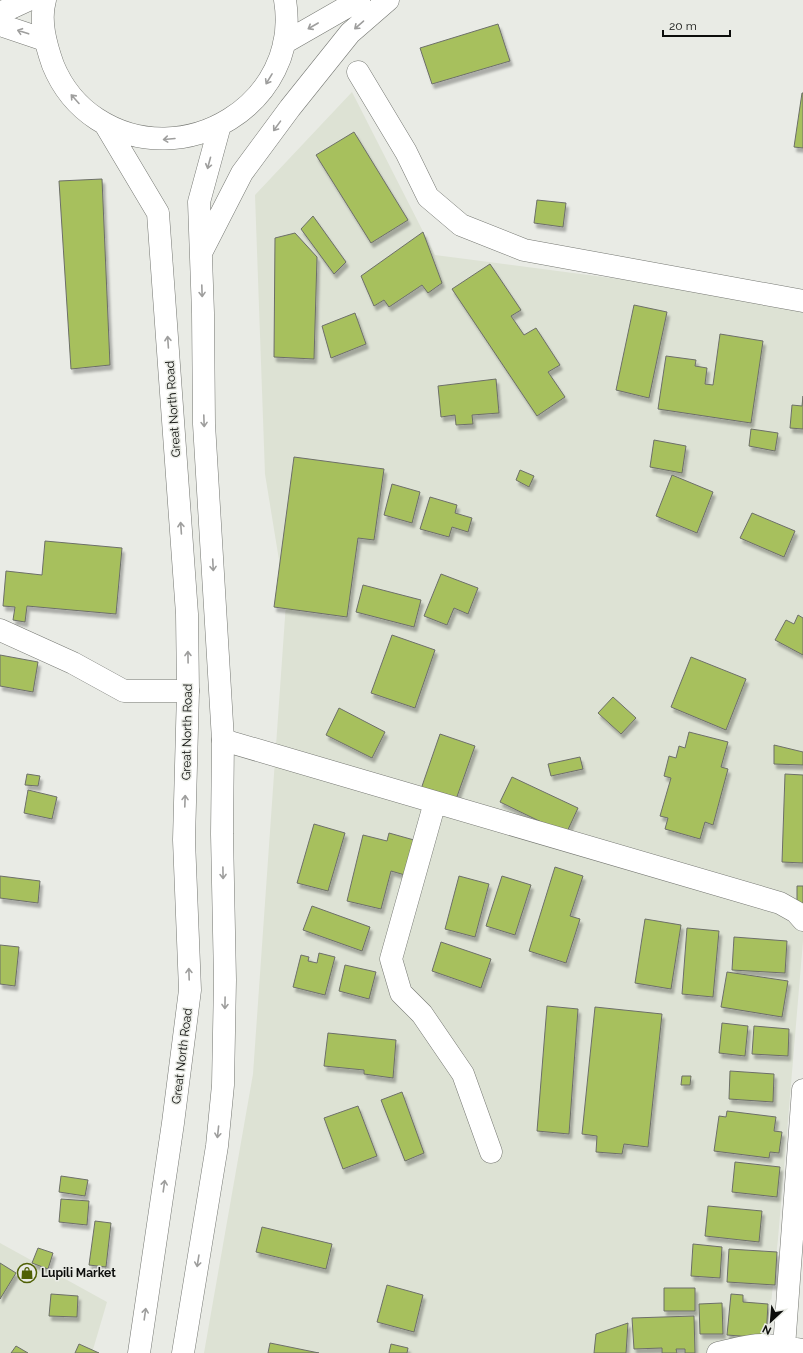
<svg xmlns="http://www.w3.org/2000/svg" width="803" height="1353" viewBox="0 0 803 1353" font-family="Raleway,sans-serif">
	<defs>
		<filter id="shadow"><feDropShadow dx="2.5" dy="4.5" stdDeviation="1" flood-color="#0004"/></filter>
	</defs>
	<rect width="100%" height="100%" fill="#e9ebe5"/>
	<path fill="#dde2d4" d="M 352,92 L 435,255 L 803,303 L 803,941 L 778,1239 L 766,1349 L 760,1353 L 204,1353 L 253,1074 L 286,603 L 265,474 L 255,195 Z
		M 0,1243 L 107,1302 L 92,1353 L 0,1353 Z"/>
	<path fill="#a7c05d" stroke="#6d6f69" filter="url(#shadow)" d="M 498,24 L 510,61 L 432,84 L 420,48 Z
		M 802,93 L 803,93 L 803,148 L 794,147 Z
		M 354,132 L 408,220 L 371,243 L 316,155 Z
		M 102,179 L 110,365 L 71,369 L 59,181 Z
		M 537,200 L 566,203 L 563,227 L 534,223 Z
		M 313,216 L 346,262 L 334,274 L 301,229 Z
		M 423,232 L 442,283 L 428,293 L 422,285 L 389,307 L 384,300 L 374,306 L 361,276 Z
		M 295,233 L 317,257 L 314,359 L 274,357 L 275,238 Z
		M 490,264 L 521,310 L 511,316 L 524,335 L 536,328 L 560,365 L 548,372 L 565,397 L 537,416 L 452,289 Z
		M 634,305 L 667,312 L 649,398 L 616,390 Z
		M 355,313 L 366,344 L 331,358 L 322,326 Z
		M 720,334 L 763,341 L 751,423 L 658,409 L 666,356 L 696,360 L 695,366 L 707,368 L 705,384 L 713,385 Z
		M 496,379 L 499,413 L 472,415 L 473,424 L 456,425 L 455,415 L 441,417 L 438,386 Z
		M 803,396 L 803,429 L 790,428 L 792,405 L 802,406 Z
		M 751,429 L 778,433 L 775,451 L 749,446 Z
		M 654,440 L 686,446 L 682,473 L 650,467 Z
		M 294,457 L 384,469 L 374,540 L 358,538 L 347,617 L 274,607 Z
		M 520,470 L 534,476 L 529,487 L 516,480 Z
		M 672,475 L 713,492 L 697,533 L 656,516 Z
		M 392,484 L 420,492 L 412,523 L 384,515 Z
		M 430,497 L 457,505 L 455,513 L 472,518 L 468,532 L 452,527 L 449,537 L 420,529 Z
		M 752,513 L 795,531 L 784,557 L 740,538 Z
		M 45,541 L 122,548 L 116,614 L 27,606 L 25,622 L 13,620 L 15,607 L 3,606 L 6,571 L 42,575 Z
		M 441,574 L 478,588 L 468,614 L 454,608 L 447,625 L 424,616 Z
		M 363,585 L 421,600 L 414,627 L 356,612 Z
		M 798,615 L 803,618 L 803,655 L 775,640 L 786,620 L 794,624 Z
		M 392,635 L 435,650 L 415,708 L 371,693 Z
		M 0,655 L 38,662 L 33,692 L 0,686 Z
		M 691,657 L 746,679 L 726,730 L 671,707 Z
		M 613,697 L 636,718 L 621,734 L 598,713 Z
		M 339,708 L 385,732 L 372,758 L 326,735 Z
		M 689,732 L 728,742 L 721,767 L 728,769 L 713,825 L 705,822 L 700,839 L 665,829 L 668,818 L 660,816 L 671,778 L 664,776 L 669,756 L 676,758 L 679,746 L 685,748 Z
		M 440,734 L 475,746 L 454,805 L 420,792 Z
		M 774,745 L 803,752 L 803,765 L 774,764 Z
		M 580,757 L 583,769 L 551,776 L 548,764 Z
		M 27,774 L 40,776 L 38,786 L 25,785 Z
		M 785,774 L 803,775 L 803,863 L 782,862 Z
		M 512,777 L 578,808 L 566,834 L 500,802 Z
		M 28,790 L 57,797 L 52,819 L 24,813 Z
		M 314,824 L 345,833 L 328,891 L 297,883 Z
		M 389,833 L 414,840 L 405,875 L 391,871 L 381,909 L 347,901 L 363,835 L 387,841 Z
		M 555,867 L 583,876 L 570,916 L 580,919 L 566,963 L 529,951 Z
		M 0,876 L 40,881 L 38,903 L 0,898 Z
		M 459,876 L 489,884 L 475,937 L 445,929 Z
		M 502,876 L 531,885 L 515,935 L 486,926 Z
		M 797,886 L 803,886 L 803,904 L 797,904 Z
		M 312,906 L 370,927 L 362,951 L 303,930 Z
		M 645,919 L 681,925 L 671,989 L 635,983 Z
		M 687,928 L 719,931 L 713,997 L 682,994 Z
		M 734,937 L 787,941 L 785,973 L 732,970 Z
		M 441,942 L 491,959 L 481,988 L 432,971 Z
		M 0,945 L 19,947 L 15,986 L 0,984 Z
		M 319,953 L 335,957 L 325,995 L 293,987 L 301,955 L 309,957 L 308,961 L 317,963 Z
		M 345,965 L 376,972 L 369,999 L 339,991 Z
		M 727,972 L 788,981 L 782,1017 L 721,1007 Z
		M 547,1006 L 578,1009 L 569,1134 L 537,1131 Z
		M 595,1007 L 662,1014 L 648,1147 L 624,1144 L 622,1154 L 596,1152 L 597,1136 L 582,1134 Z
		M 722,1023 L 748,1026 L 745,1056 L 719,1053 Z
		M 754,1026 L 789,1029 L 788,1056 L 752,1054 Z
		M 328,1033 L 396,1040 L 393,1078 L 364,1074 L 364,1070 L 324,1066 Z
		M 730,1071 L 774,1074 L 773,1102 L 729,1099 Z
		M 682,1076 L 691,1076 L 690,1085 L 681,1085 Z
		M 402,1092 L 424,1153 L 405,1161 L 381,1100 Z
		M 358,1106 L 377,1156 L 343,1169 L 324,1118 Z
		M 727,1111 L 776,1117 L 774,1131 L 782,1132 L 779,1153 L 770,1152 L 769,1158 L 714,1151 L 719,1116 L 726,1117 Z
		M 735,1162 L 780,1167 L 777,1197 L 732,1192 Z
		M 61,1176 L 88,1180 L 85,1196 L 59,1192 Z
		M 61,1199 L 89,1201 L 87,1225 L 59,1222 Z
		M 708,1206 L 762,1211 L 759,1242 L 705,1236 Z
		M 95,1221 L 111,1223 L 106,1267 L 89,1265 Z
		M 262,1227 L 332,1244 L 326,1269 L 256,1252 Z
		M 693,1244 L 722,1247 L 720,1278 L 691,1276 Z
		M 38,1248 L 53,1253 L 48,1269 L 32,1263 Z
		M 729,1249 L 777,1252 L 775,1285 L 727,1282 Z
		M 0,1263 L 16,1273 L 0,1299 Z
		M 387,1285 L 423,1295 L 414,1332 L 377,1322 Z
		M 664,1288 L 695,1288 L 695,1311 L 664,1311 Z
		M 51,1294 L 78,1296 L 77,1317 L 49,1316 Z
		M 731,1294 L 743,1295 L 743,1302 L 768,1304 L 766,1338 L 727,1335 Z
		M 722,1303 L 723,1334 L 700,1334 L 699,1304 Z
		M 694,1316 L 695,1353 L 685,1353 L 685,1349 L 676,1349 L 677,1353 L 662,1353 L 662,1348 L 634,1349 L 632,1318 Z
		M 628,1323 L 626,1353 L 594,1353 L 596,1334 Z
		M 270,1343 L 319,1353 L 268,1353 Z
		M 79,1344 L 99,1353 L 75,1353 Z
		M 391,1344 L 408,1348 L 407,1353 L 389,1353 Z
		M 16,1346 L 28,1353 L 11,1353 Z"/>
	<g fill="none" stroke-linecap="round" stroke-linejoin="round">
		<defs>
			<path id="street" d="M 0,13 L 28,0
				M 0,25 L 45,40
				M 358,72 L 406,152 L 428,197 L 461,225 L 524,250 L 803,301
				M 0,630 L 73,663 L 124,691 L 188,691
				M 223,740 L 780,903 L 796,912 L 803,920
				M 435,802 L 391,959 L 401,993 L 422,1014 L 463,1074 L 491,1152
				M 784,1347 L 803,1090
				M 718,1353 C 732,1350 747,1345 762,1345 C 776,1345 789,1348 803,1350"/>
			<path id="primary" d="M 45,0 C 39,21 46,45 53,65 C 62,87 77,106 97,119 C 183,175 302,103 285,0
				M 284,43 L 359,0
				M 105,124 L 158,213 L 187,614 L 188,691 L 184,840 L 190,990 L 173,1123 L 139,1353
				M 202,251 L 242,173 L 290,108 L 350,33 L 388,0
				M 183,1353 L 217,1146 L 223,1085 L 225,980 L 222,834 L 223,740 L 204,424 L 203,313 L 199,202 L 220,125"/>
		</defs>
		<use href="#street" stroke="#757772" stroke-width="23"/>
		<use href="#primary" stroke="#757772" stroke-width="23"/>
		<use href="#street" stroke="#fff" stroke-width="22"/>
		<use href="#primary" stroke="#fff" stroke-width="22"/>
	</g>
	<defs><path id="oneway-shaft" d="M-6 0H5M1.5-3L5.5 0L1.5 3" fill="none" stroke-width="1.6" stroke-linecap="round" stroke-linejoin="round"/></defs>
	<g stroke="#9e9e9d">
		<use href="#oneway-shaft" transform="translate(359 25) rotate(139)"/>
		<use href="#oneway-shaft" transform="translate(313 26) rotate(150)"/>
		<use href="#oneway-shaft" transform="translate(23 32) rotate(-162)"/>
		<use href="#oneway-shaft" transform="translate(269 79) rotate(121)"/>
		<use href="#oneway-shaft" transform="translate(75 99) rotate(-132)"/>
		<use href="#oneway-shaft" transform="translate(277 126) rotate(126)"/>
		<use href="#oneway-shaft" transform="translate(169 139) rotate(175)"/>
		<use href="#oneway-shaft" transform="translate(209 163) rotate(105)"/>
		<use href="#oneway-shaft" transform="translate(202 291) rotate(88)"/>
		<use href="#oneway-shaft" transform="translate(168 342) rotate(-94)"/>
		<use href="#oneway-shaft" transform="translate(204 421) rotate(88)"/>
		<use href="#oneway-shaft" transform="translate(181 528) rotate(-94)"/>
		<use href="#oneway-shaft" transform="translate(213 565) rotate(87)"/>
		<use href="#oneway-shaft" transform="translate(188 657) rotate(-91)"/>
		<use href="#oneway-shaft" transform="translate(185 801) rotate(-88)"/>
		<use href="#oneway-shaft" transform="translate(223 873) rotate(89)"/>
		<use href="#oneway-shaft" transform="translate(189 974) rotate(-92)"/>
		<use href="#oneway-shaft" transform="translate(225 1003) rotate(91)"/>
		<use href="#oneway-shaft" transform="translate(218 1132) rotate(96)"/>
		<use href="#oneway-shaft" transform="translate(164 1186) rotate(-82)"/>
		<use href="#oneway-shaft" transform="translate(198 1261) rotate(99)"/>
		<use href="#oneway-shaft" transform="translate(145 1314) rotate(-82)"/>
	</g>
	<defs>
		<symbol id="shop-ring" viewBox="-11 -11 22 22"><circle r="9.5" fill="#e9ebe5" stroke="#4f6005" stroke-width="1.5"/><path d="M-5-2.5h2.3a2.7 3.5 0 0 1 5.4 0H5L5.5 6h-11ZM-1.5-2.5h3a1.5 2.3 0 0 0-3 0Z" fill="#4f6005"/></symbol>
	</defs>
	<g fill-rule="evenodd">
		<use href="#shop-ring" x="16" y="1262" width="22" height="22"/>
	</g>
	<g text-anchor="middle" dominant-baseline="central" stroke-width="3" stroke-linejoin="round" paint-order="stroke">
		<g font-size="12" fill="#0c0d0b" stroke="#e9ebe5">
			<text transform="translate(173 409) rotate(-94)">Great North Road</text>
			<text transform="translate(187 732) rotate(-89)">Great North Road</text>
			<text transform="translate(182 1056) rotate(-83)">Great North Road</text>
		</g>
		<g font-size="12" font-weight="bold" fill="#0c0d0b" stroke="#e9ebe5" text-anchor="start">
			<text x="41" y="1273">Lupili Market</text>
		</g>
	</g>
	<g transform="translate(771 1321) rotate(206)" stroke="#e9ebe5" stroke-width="3" paint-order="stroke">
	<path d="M0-3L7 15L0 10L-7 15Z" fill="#0c0d0b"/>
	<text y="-6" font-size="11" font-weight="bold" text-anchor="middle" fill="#0c0d0b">N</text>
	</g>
	<path d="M663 30v6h67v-6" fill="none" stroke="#0c0d0b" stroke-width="2"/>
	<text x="669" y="30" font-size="12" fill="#0c0d0b" stroke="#e9ebe5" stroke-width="3" paint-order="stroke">20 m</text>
</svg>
